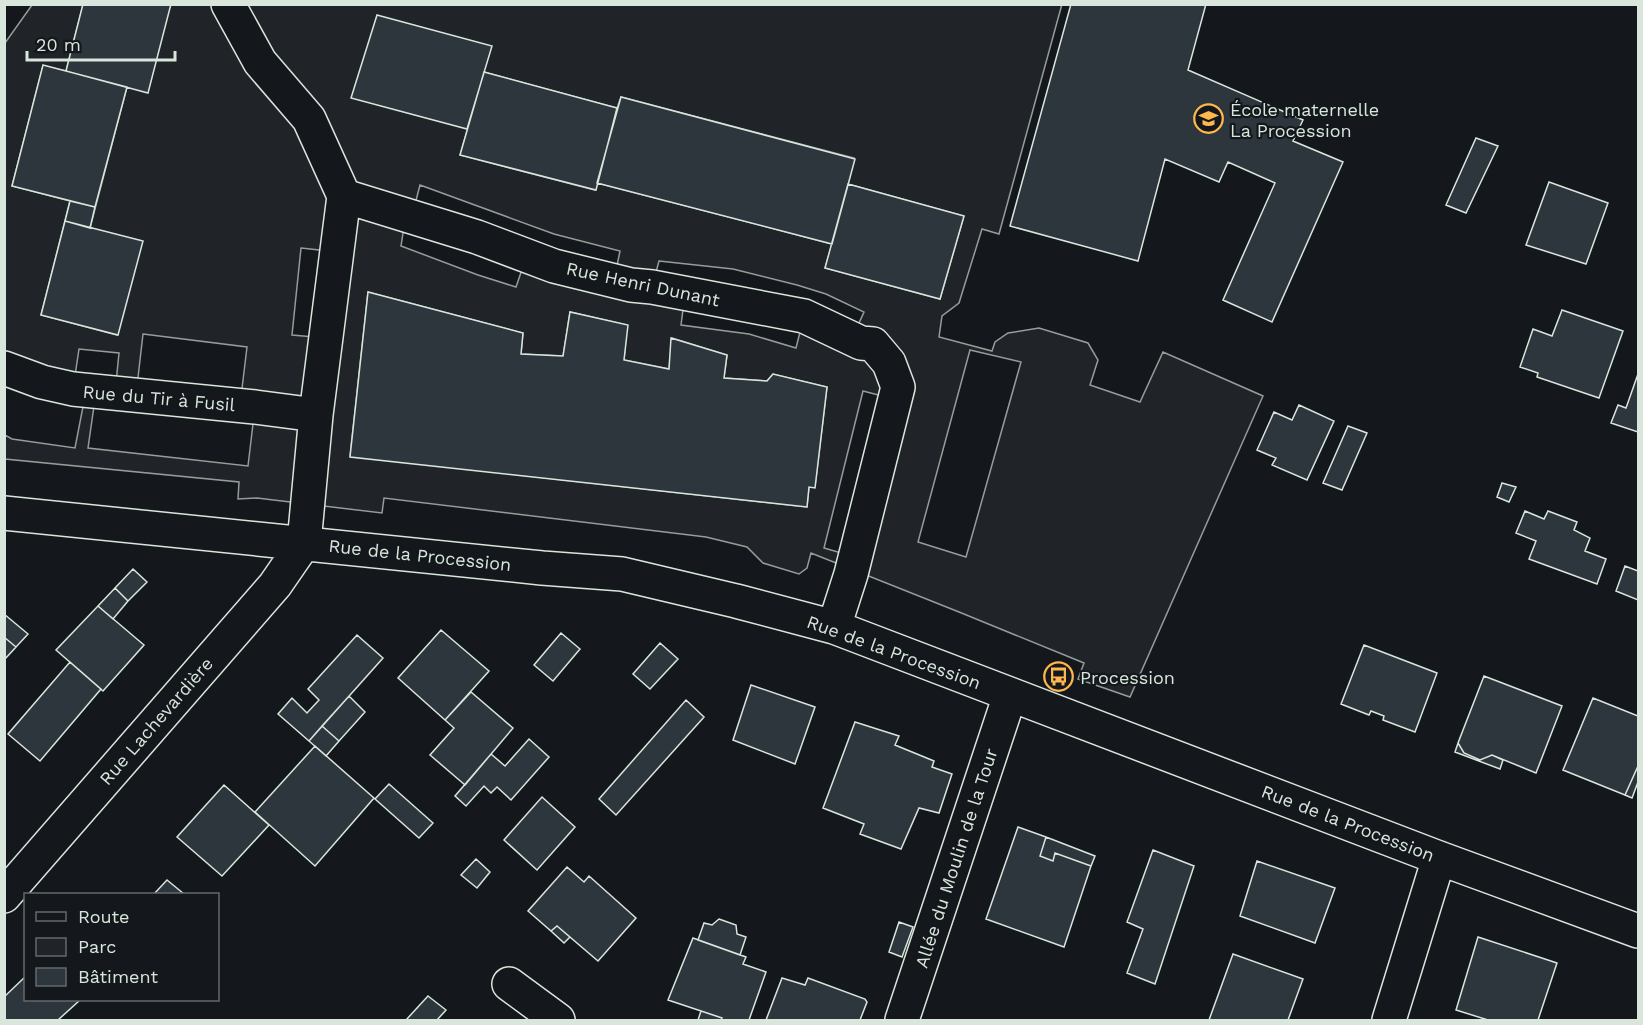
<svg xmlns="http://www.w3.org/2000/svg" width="1643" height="1025" viewBox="0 0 1643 1025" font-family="'Work Sans',sans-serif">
	<rect width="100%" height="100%" fill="#14181c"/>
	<path fill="#202428" stroke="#939e99" stroke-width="1.5" fill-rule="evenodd" d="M 1062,4 L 999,234 L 982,229 L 959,303 L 942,316 L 939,337 L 992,351 L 995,342 L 1008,333 L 1039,328 L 1088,343 L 1098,360 L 1090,385 L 1140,402 L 1163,352 L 1263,396 L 1130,697 L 1078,679 L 1084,663 L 959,612 L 811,553 L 807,568 L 799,574 L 763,563 L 747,547 L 706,537 L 384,498 L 382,513 L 257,498 L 238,499 L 239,482 L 5,459 L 5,435 L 12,439 L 75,448 L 86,391 L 96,392 L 88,448 L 248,466 L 255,407 L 115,393 L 119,353 L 79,349 L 73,389 L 5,368 L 5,43 L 32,5 L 83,5 L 66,71 L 43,66 L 12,186 L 70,201 L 41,315 L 117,335 L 142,241 L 90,228 L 127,87 L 171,5 ZM 484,72 L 617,108 L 621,97 L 854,158 L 848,184 L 964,216 L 940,299 L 825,268 L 832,244 L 597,183 L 595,190 L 460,155 ZM 420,185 L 554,234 L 620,251 L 614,280 L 527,255 L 516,287 L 478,275 L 401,246 L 406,214 L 412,216 ZM 301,248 L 337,252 L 326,338 L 292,335 ZM 659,261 L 733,269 L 797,285 L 826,294 L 864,312 L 852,338 L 804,316 L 796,348 L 749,334 L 681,325 L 685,294 L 652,287 ZM 368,292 L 523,333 L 521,354 L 563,356 L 570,312 L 627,325 L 624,360 L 669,369 L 672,338 L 727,355 L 724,378 L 767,381 L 773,374 L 827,387 L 815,487 L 809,487 L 807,507 L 350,456 ZM 143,334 L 247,347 L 240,405 L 136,395 ZM 970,350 L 1021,362 L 966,557 L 918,542 ZM 863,391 L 894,399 L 855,557 L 824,548 Z"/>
	<path fill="#2c363c" stroke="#d8e6dc" stroke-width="1.5" d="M 83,4 L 171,4 L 148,93 L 66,71 Z
		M 1071,4 L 1206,4 L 1188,70 L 1303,120 L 1293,141 L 1343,162 L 1272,322 L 1223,300 L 1275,183 L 1228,162 L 1219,182 L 1165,159 L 1138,261 L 1010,226 Z
		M 377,15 L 492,46 L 467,129 L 351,98 Z
		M 43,65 L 127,87 L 95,207 L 12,186 Z
		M 484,72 L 617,108 L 596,190 L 460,155 Z
		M 621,97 L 855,159 L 832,244 L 597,183 Z
		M 1476,138 L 1498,146 L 1466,213 L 1446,205 Z
		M 1549,182 L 1608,203 L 1586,264 L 1526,245 Z
		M 848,184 L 964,216 L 940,299 L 825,268 Z
		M 70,201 L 95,207 L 90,228 L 65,221 Z
		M 65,221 L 143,241 L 118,335 L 41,315 Z
		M 368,292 L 523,333 L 521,354 L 563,356 L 570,312 L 628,325 L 624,360 L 669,369 L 671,338 L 727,355 L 724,378 L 767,381 L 773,374 L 827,387 L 815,488 L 809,487 L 807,507 L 350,457 Z
		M 1562,310 L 1623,331 L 1599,398 L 1537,377 L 1538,373 L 1520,367 L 1533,329 L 1552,336 Z
		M 1638,374 L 1638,432 L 1611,423 L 1618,405 L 1626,408 Z
		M 1299,405 L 1334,421 L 1307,480 L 1272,465 L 1276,458 L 1257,450 L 1274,412 L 1292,420 Z
		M 1348,426 L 1367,433 L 1342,490 L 1323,483 Z
		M 1502,483 L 1516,487 L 1509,502 L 1497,497 Z
		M 1525,511 L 1544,519 L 1548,511 L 1577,522 L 1574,530 L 1590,538 L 1585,551 L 1606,559 L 1597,584 L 1529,559 L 1536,541 L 1516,533 Z
		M 1625,566 L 1638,571 L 1638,600 L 1616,591 Z
		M 133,569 L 147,582 L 128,601 L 115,588 Z
		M 115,588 L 128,601 L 113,619 L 98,606 Z
		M 98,606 L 144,645 L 103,691 L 56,650 Z
		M 4,614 L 28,634 L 16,647 L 4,637 Z
		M 441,630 L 489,671 L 445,720 L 398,678 Z
		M 561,633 L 580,649 L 553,681 L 534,665 Z
		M 357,635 L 383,658 L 309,741 L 278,714 L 292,698 L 307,713 L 319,700 L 308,689 Z
		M 4,637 L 16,647 L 4,660 Z
		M 660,643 L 678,659 L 650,689 L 633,674 Z
		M 1364,645 L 1437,673 L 1415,732 L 1383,720 L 1384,716 L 1371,711 L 1369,715 L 1341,704 Z
		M 70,662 L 101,689 L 40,761 L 8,734 Z
		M 1484,676 L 1562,706 L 1536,773 L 1492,755 L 1480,760 L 1464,753 L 1458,743 Z
		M 751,685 L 815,707 L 795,764 L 733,740 Z
		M 471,692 L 513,728 L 465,785 L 430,755 L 454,728 L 445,720 Z
		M 349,696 L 365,712 L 339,741 L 322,726 Z
		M 1593,698 L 1638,716 L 1638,766 L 1625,795 L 1563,770 Z
		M 686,700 L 704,717 L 616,815 L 599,799 Z
		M 855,722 L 899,736 L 895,745 L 934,761 L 932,767 L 952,774 L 939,813 L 919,808 L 901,849 L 860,834 L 864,824 L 823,808 Z
		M 322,726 L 339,741 L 326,756 L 309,741 Z
		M 529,739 L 549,757 L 511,800 L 497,787 L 491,793 L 484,786 L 466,806 L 455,796 L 491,754 L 505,766 Z
		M 1458,743 L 1464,753 L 1480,760 L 1492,755 L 1503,760 L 1500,769 L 1455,752 Z
		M 315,746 L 374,798 L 315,866 L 255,812 Z
		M 1638,766 L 1638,782 L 1632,798 L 1625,795 Z
		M 389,784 L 433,823 L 419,838 L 375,799 Z
		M 224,785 L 269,825 L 222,876 L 177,837 Z
		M 542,797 L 575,827 L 537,870 L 504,840 Z
		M 1018,827 L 1046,837 L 1040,856 L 1053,861 L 1055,853 L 1091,866 L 1064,947 L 986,919 Z
		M 1046,837 L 1095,856 L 1091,866 L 1055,853 L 1053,861 L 1040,856 Z
		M 1153,850 L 1194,866 L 1155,984 L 1127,973 L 1143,929 L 1127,922 Z
		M 476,859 L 490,872 L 477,888 L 461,875 Z
		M 1257,861 L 1335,888 L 1315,943 L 1240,916 Z
		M 567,867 L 584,882 L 589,876 L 636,918 L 598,961 L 557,926 L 551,931 L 528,911 Z
		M 167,880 L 184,894 L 154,894 Z
		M 719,919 L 736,925 L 737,934 L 746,937 L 740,955 L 698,940 L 704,923 L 712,925 Z
		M 899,922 L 913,927 L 902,957 L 889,952 Z
		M 557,926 L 570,937 L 564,943 L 551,931 Z
		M 1478,937 L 1557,963 L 1538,1020 L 1488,1020 L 1456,1010 Z
		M 693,938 L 746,957 L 743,964 L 766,972 L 749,1020 L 721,1020 L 722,1018 L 668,1000 Z
		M 1233,954 L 1303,979 L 1288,1020 L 1209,1020 Z
		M 26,976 L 26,1000 L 80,1000 L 58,1020 L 4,1020 L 4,997 Z
		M 782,978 L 805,985 L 808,978 L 865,999 L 867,1002 L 860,1020 L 766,1020 Z
		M 428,996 L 446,1010 L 437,1020 L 406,1020 Z
		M 701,1011 L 722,1018 L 721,1020 L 698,1020 Z"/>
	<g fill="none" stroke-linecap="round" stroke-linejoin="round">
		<defs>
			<path id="minor" d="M 228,4 L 260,62 L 309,119 L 344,196 L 477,237 L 554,266 L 631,285 L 652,287 L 804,316 L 861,343 L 873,344 L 889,363 L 898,387 L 851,574 L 834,627
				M 4,368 L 42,382 L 73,389 L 255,407 L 316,415
				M 4,513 L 542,568 L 622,574 L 736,601 L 834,627 L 1439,858 L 1638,931
				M 4,896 L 275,585 L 304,543 L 316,415 L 344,196
				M 509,984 L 558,1020
				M 902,1020 L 1010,695
				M 1389,1020 L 1439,858"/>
		</defs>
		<use href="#minor" stroke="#d8e6dc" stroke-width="36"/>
		<use href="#minor" stroke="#14181c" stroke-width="33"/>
	</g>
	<defs>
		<symbol id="school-ring" viewBox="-11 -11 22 22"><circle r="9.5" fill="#14181c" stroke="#ffb74d" stroke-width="1.5"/><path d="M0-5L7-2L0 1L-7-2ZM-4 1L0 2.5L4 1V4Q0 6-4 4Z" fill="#ffb74d"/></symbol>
		<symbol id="bus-ring" viewBox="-11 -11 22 22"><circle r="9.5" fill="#14181c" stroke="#ffb74d" stroke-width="1.5"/><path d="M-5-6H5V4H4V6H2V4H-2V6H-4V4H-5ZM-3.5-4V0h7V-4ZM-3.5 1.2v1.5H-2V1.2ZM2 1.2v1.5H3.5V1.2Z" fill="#ffb74d"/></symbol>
	</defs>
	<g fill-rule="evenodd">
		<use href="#school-ring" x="1192" y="102" width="33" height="33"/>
		<use href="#bus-ring" x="1042" y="660" width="33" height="33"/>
	</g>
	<g text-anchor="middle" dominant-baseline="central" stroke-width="4.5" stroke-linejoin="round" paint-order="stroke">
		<g font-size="18" fill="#d8e6dc" stroke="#14181c" text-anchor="start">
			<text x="1230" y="109">École maternelle<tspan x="1230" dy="21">La Procession</tspan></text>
			<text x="1080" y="677">Procession</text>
		</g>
		<g font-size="18" fill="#d8e6dc" stroke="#14181c">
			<text transform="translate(643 284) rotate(12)">Rue Henri Dunant</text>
			<text transform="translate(159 398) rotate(5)">Rue du Tir à Fusil</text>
			<text transform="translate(420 555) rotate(6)">Rue de la Procession</text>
			<text transform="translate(894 652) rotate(20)">Rue de la Procession</text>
			<text transform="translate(156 721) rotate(-49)">Rue Lachevardière</text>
			<text transform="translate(1348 823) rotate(21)">Rue de la Procession</text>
			<text transform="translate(956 858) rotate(-72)">Allée du Moulin de la Tour</text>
		</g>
	</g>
	<rect width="1643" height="1025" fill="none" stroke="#d8e6dc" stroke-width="12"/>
	<rect x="24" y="893" width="195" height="108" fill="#14181c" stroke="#626a69" stroke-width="1.5"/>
	<rect x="36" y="912" width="30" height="9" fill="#14181c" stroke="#626a69" stroke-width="1.5"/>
	<text x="78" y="923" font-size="18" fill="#d8e6dc">Route</text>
	<rect x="36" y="938" width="30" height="18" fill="#202428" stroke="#626a69" stroke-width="1.5"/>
	<text x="78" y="953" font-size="18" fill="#d8e6dc">Parc</text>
	<rect x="36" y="968" width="30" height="18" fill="#2c363c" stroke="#626a69" stroke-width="1.5"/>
	<text x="78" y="983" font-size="18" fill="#d8e6dc">Bâtiment</text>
	<path d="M27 51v9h148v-9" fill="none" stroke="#d8e6dc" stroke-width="3"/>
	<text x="36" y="51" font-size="18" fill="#d8e6dc" stroke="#14181c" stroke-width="4.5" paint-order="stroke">20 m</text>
</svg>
